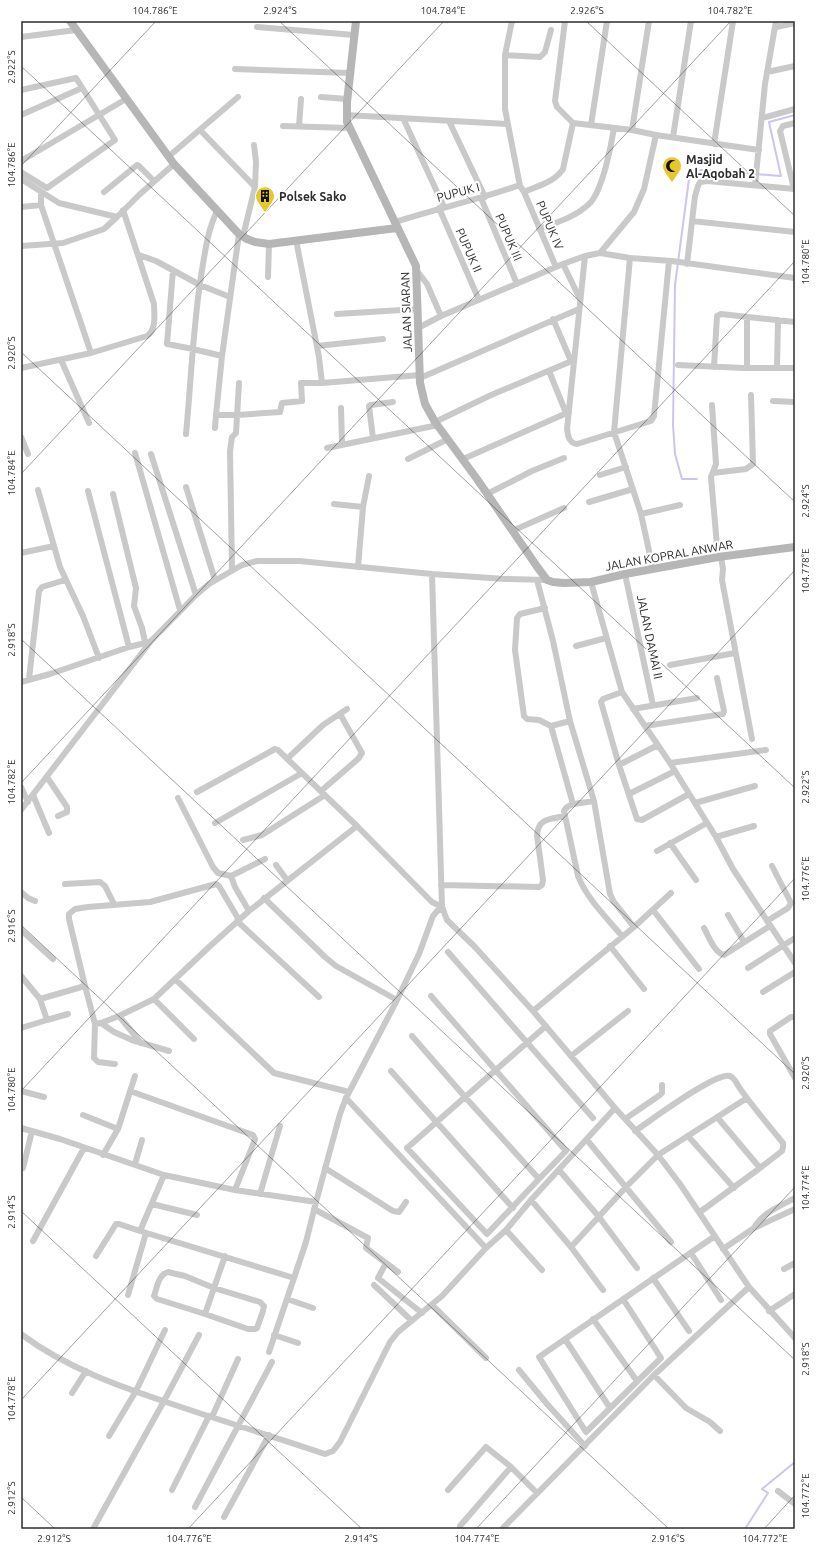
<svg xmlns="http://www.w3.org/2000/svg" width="816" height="1550" viewBox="0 0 816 1550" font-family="Ubuntu,sans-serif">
	<rect width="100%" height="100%" fill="#fff"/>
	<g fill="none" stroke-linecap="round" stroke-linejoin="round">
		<path stroke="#cfc4eb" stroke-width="2" d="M 697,479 L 682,479 L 675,454 L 673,425 L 675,285 L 689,179 L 693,172 L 702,170 L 781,176 L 769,122 L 795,115
			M 745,1529 L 768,1493 L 762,1489 L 795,1462"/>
		<path stroke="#c9c9c9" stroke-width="6" d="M 512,21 L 505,55 L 505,109 L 520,186
			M 565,21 L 555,101 L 557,107 L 573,123 L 632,130 L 656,135 L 759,150
			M 257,27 L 354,35
			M 776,27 L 795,23
			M 21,37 L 76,30
			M 505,55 L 540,57 L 545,52 L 551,30
			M 235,69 L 350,73
			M 767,72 L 795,66
			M 21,90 L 76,78 L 115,140 L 47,188 L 21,172
			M 321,97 L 347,99
			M 21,115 L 82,88
			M 346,115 L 507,124
			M 403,118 L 444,207
			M 762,118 L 795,109
			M 449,121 L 485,197
			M 591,125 L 607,21
			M 283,126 L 349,128
			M 299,126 L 301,99
			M 200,130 L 255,187 L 243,236
			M 632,130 L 649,21
			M 673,137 L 691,21
			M 714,144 L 733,21
			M 254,145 L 256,162 L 255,187
			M 168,157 L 238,97
			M 21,161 L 126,99
			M 21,179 L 59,203 L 117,217 L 139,195 L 174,164
			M 755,185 L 765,84 L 776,21
			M 794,189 L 780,131 L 783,126 L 795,123
			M 41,192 L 41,205 L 91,353
			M 104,192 L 137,165 L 139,166 L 154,181
			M 524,192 C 537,186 555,182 563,169 L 573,123
			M 481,198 L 517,284
			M 21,207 L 41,205
			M 439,208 L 479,300
			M 692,221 L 795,232
			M 395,222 C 435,209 477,200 517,186 L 520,186 L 524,192 L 556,267
			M 539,229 C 556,223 578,216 591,202 C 603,187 611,147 614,128
			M 239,234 L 222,356 L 216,415 L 237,415 L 280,412 L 282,403 L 302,401 L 301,383 L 322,383
			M 296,240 L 319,357 L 322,383 L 420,375
			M 21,246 L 63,243 L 104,229 L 117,217
			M 600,253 L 630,258 L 672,261 L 795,278
			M 139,255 L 156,261 L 200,285 L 230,297
			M 585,256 L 567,429 C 568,436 569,443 577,444 L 651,421 L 654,416 L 669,261
			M 630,258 L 614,432 L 641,514 L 653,569
			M 563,264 L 580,299
			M 687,264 L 695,196 L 698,186 L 700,182 L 707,181 L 795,189
			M 173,270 L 167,344 L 193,349 L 222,356
			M 417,271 L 427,284 L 441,316
			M 268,277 L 269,244
			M 337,314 L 418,309
			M 553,319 L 571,361
			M 418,328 L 441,316 L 563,264 L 585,256 L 600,253 L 634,212 L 644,189 L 656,135
			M 317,346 L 383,339
			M 61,360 L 89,423
			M 678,365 L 744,368 L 795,368
			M 714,367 L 717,316 L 721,314 L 795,322
			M 21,368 L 91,353 L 147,336 C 157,329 154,314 154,304 L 123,210
			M 747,368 L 747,317
			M 777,368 L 778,320
			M 549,371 L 566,413
			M 420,378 L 579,309
			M 773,401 L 795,402
			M 712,405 L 716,464 L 711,477 L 718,557
			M 341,408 L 342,444
			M 435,422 L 489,396 L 574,360
			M 215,428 L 216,415
			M 186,434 C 191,381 193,328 201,276 C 205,253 207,232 217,211
			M 21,437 L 28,454
			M 373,438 L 369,406 L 371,405 L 393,402
			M 327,448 L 438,425
			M 135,453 L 180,610
			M 151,454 L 196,595
			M 408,459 L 448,439
			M 463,459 L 569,412
			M 713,473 L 746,469 L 753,464 L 751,395
			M 600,475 L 626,467
			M 186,487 L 215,580
			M 38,490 L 60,567 L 83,616 L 99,658
			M 88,491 L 129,647
			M 113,494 L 136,588 L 134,606 L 142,628 L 145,642
			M 487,494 L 532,471 L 564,458
			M 589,502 L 633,489
			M 334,504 L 363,507
			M 641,514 L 680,505
			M 512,531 L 564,508
			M 21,553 L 54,546
			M 721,557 L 723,569 L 722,580 L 752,739
			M 358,567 L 363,507 L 369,476
			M 232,569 L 230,451 L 232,437 L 236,433 L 239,383
			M 432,574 L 442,907 L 447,920 L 475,947 L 533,1011 L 615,1108 L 658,1155 L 680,1184 L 749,1287 L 795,1338
			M 625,574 L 653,705
			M 537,580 L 553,641 L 570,721 L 594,801 L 610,894 L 614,902 L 634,927
			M 591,582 L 622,692 L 670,763 L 716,837 L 733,869 L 795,963
			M 545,608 L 520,614 L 517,618 L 515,650 L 524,716 L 527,719 L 539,720 L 551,726 L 573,804
			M 576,646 L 606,638
			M 670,665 L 735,653
			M 29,679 L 39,591 L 42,587 L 65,580
			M 21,682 L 50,674 L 129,647 L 149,642
			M 622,692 L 603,699 L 601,702 L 619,765 L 637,819 L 642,820 L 689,794
			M 633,709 L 697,698
			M 551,726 L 570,721
			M 645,726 L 723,714 L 724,711 L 717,678
			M 287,759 L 323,725 L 347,709
			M 670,763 L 766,750
			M 619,765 L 658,745
			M 47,777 L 67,807 L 67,812 L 58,816
			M 21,787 L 28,802
			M 321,791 L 358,759 L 362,753 L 340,714
			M 197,792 L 275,749 L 278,750 L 357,826 L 432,902 L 442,907
			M 629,794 L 675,771
			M 33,795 L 49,833
			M 178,798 L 213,867 L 218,873 L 231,876
			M 594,801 C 585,803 568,802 564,811 L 578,876 C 587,899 607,918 622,936
			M 695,803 L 755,786
			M 21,810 L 151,641 L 196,595 L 209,584 L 242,565 L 257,561 L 299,561 L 432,574 L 505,579 L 547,580
			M 215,823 L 302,773
			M 716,837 L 754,826
			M 243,840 L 262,835 L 325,795
			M 670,843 L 696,880
			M 657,851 L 707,823
			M 276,865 L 287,880
			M 65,884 L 100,882 L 105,886 L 114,904
			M 441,885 L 539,887 L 542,885 L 543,880 L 537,835 C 538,818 551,819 565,816
			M 21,892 L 28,898 L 35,901
			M 264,898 L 325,957 L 336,966 L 397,1000
			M 653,910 L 699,969
			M 249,911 L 235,887 L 231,876 L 265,859
			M 728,915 L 744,942
			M 237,921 L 319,997
			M 767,921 L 788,908 L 791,903 L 772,866
			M 704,928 C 709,937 714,952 724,955 L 770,926
			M 21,930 L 53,959
			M 610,946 L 644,989
			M 448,952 L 593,1118
			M 748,968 L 795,938
			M 21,976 L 40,999 L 85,986 L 69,919 L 69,914 L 75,909 L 88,907 L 150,902 L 216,884 L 219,886 L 239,920
			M 175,979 L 274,1073 L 349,1092
			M 85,986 L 95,1024
			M 763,992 L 795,972
			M 40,999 L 47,1020 L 68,1014
			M 154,999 L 194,1039
			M 533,1011 L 634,927 L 671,893
			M 119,1016 L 141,1043
			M 795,1017 L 791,1017 L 770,1031 L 770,1034 L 795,1078
			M 101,1023 L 114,1032 L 132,1040 L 169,1051
			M 21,1028 L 47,1020
			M 412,1036 L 465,1097 L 539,1179 L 566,1151 L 431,996
			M 571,1056 L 628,1011
			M 115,1064 L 98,1062 L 94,1058 L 95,1024 L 101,1023 L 119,1016 L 154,999 L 209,947 L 249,911 L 357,826
			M 391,1071 L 513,1208
			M 21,1091 L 44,1097
			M 130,1091 L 253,1135 L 255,1139 L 254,1142 L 235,1190
			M 346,1098 L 486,1248
			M 83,1115 L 118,1129
			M 717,1117 L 760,1168
			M 625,1119 L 660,1095 L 662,1093 L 662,1085
			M 21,1128 L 60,1139 L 164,1175 L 235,1190 L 316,1202 L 340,1114 L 346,1098 L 397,1000 L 419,954 L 433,916 L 438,910 L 443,909
			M 635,1131 C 650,1121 715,1072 730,1076 C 735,1078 738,1086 741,1090 C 754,1108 769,1126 783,1143 L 783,1147 L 782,1151 L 760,1168 L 700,1212
			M 688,1136 L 734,1188
			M 587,1140 L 671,1242
			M 103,1155 L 118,1129 L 135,1076
			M 135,1164 L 142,1140
			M 23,1168 L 32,1131
			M 325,1168 L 393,1211 L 399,1212 L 406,1202
			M 559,1170 L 599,1217 L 637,1268
			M 164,1175 L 140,1231 L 294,1278 L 306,1242 L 316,1202
			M 539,1179 L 487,1234 L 407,1148 L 546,1026
			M 260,1194 L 280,1126
			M 531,1200 L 571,1247 L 603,1290
			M 152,1204 L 197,1215
			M 314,1209 L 368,1238 L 366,1248 L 398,1272
			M 754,1228 C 762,1213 780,1206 795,1198
			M 506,1230 L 542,1270
			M 33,1241 L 84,1148
			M 571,1247 L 626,1187 L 658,1155 L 747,1098
			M 723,1249 L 754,1228 L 795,1209
			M 691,1253 L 721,1300
			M 96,1256 L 116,1224 L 119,1224 L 140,1231
			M 386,1263 L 378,1278 L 422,1313
			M 784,1269 L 795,1263
			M 168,1272 L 185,1276 L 214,1288 L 260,1302 L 264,1306 L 263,1311 L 257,1328 L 255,1329 L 248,1329 L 205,1314 L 157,1299 L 154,1296 C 157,1288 158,1275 168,1272 Z
			M 653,1278 L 689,1331
			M 374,1285 L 412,1321
			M 128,1295 L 146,1233
			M 287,1299 L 313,1308
			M 623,1299 L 661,1358 L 586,1432 L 539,1357 L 715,1236
			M 432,1305 L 486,1358
			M 769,1311 L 795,1294
			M 205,1314 L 225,1256
			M 593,1319 L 637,1381
			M 21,1334 C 66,1368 121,1387 175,1405 C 225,1422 275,1437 325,1454 L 333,1451 L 340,1442 L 390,1342 L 398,1332 L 442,1296 L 486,1248 L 506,1230 L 531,1200 L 615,1108
			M 274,1335 L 298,1343
			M 565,1339 L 610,1408
			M 269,1352 L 294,1278
			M 519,1370 L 547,1404 L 585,1446
			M 654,1375 L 686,1408 L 710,1422 L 720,1431
			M 72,1393 L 86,1371
			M 212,1417 L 238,1359
			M 109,1436 L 136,1391 L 165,1330
			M 172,1490 L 209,1416
			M 448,1490 L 486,1447 L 511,1467 L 537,1493
			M 778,1491 L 795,1504
			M 195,1507 L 272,1362
			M 224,1517 L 269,1435
			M 460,1526 L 511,1467
			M 93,1529 L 164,1401 L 199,1335
			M 502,1529 L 654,1375 L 749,1287"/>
		<path stroke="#b6b6b6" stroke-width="8" d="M 70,21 L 174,164 L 239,234 L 247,239 L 255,242 L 269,244 L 397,228
			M 356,21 L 347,102 L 347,122 L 416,266 L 420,383 L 425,404 L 435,422 L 477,479 L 538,568 L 547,580 L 553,582 L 564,583 L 591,582 L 625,574 L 718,557 L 795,547"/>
	</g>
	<path fill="none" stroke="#2c2c2c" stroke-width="1" stroke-opacity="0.45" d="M 279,21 L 795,502M 586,21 L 795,216M 21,66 L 795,788M 21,166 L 156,21M 21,352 L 795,1074M 21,474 L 444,21M 21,639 L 795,1360M 21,783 L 731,21M 21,925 L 669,1529M 21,1091 L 795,261M 21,1211 L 362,1529M 21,1400 L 795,570M 21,1497 L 55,1529M 188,1529 L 795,878M 476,1529 L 795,1187M 764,1529 L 795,1495"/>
	<defs>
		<symbol id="mosque-pin" viewBox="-11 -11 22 30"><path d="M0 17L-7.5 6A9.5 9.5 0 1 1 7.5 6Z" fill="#e7c72a" stroke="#fff"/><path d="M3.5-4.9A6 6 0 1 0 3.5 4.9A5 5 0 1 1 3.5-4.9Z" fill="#111"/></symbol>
		<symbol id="building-pin" viewBox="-11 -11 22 30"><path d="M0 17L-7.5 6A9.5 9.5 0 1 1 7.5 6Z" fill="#e7c72a" stroke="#fff"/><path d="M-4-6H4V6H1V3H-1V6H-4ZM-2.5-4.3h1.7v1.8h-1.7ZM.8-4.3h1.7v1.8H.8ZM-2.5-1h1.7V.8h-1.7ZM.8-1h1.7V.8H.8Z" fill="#111"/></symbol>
	</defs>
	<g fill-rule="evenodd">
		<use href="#mosque-pin" x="661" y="155" width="22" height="30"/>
		<use href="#building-pin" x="254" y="185" width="22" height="30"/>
	</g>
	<g text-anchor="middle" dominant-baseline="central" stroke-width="4" stroke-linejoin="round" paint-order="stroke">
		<g font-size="12" font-weight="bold" fill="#2c2c2c" stroke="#fff" text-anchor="start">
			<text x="686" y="159">Masjid<tspan x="686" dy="14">Al-Aqobah 2</tspan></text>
			<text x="279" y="196">Polsek Sako</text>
		</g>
		<g font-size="12" fill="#2c2c2c" stroke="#fff">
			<text transform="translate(458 192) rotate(-15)">PUPUK I</text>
			<text transform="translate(550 225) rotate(67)">PUPUK IV</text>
			<text transform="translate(509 237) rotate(67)">PUPUK III</text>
			<text transform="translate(469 250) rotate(66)">PUPUK II</text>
			<text transform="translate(406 312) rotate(-92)">JALAN SIARAN</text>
			<text transform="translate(669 555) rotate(-10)">JALAN KOPRAL ANWAR</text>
			<text transform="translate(650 637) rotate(78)">JALAN DAMAI II</text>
		</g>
	</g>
	<rect width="816" height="1550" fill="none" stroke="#ffffff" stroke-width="44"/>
	<rect x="22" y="22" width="772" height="1506" fill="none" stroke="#2c2c2c" stroke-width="1.5"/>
	<g font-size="10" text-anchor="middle" fill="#2c2c2c">
		<text x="155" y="14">104.786°E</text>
		<text x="280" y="14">2.924°S</text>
		<text x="443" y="14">104.784°E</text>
		<text x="587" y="14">2.926°S</text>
		<text x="730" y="14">104.782°E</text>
		<text transform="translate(11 67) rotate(-90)" y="4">2.922°S</text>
		<text transform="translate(11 165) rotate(-90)" y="4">104.786°E</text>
		<text transform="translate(805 262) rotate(-90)" y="4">104.780°E</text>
		<text transform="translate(11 353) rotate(-90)" y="4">2.920°S</text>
		<text transform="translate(11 473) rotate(-90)" y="4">104.784°E</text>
		<text transform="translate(805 501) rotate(-90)" y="4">2.924°S</text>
		<text transform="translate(805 571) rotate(-90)" y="4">104.778°E</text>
		<text transform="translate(11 640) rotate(-90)" y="4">2.918°S</text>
		<text transform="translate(11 782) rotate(-90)" y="4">104.782°E</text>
		<text transform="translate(805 787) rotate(-90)" y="4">2.922°S</text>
		<text transform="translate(805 879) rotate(-90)" y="4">104.776°E</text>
		<text transform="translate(11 926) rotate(-90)" y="4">2.916°S</text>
		<text transform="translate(805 1073) rotate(-90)" y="4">2.920°S</text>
		<text transform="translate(11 1090) rotate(-90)" y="4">104.780°E</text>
		<text transform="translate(805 1188) rotate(-90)" y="4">104.774°E</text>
		<text transform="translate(11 1212) rotate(-90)" y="4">2.914°S</text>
		<text transform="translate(805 1359) rotate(-90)" y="4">2.918°S</text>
		<text transform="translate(11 1399) rotate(-90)" y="4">104.778°E</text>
		<text transform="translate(805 1496) rotate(-90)" y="4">104.772°E</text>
		<text transform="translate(11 1498) rotate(-90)" y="4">2.912°S</text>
		<text x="54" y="1542">2.912°S</text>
		<text x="189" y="1542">104.776°E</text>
		<text x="361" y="1542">2.914°S</text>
		<text x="477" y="1542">104.774°E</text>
		<text x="668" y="1542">2.916°S</text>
		<text x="765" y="1542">104.772°E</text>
	</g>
</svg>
